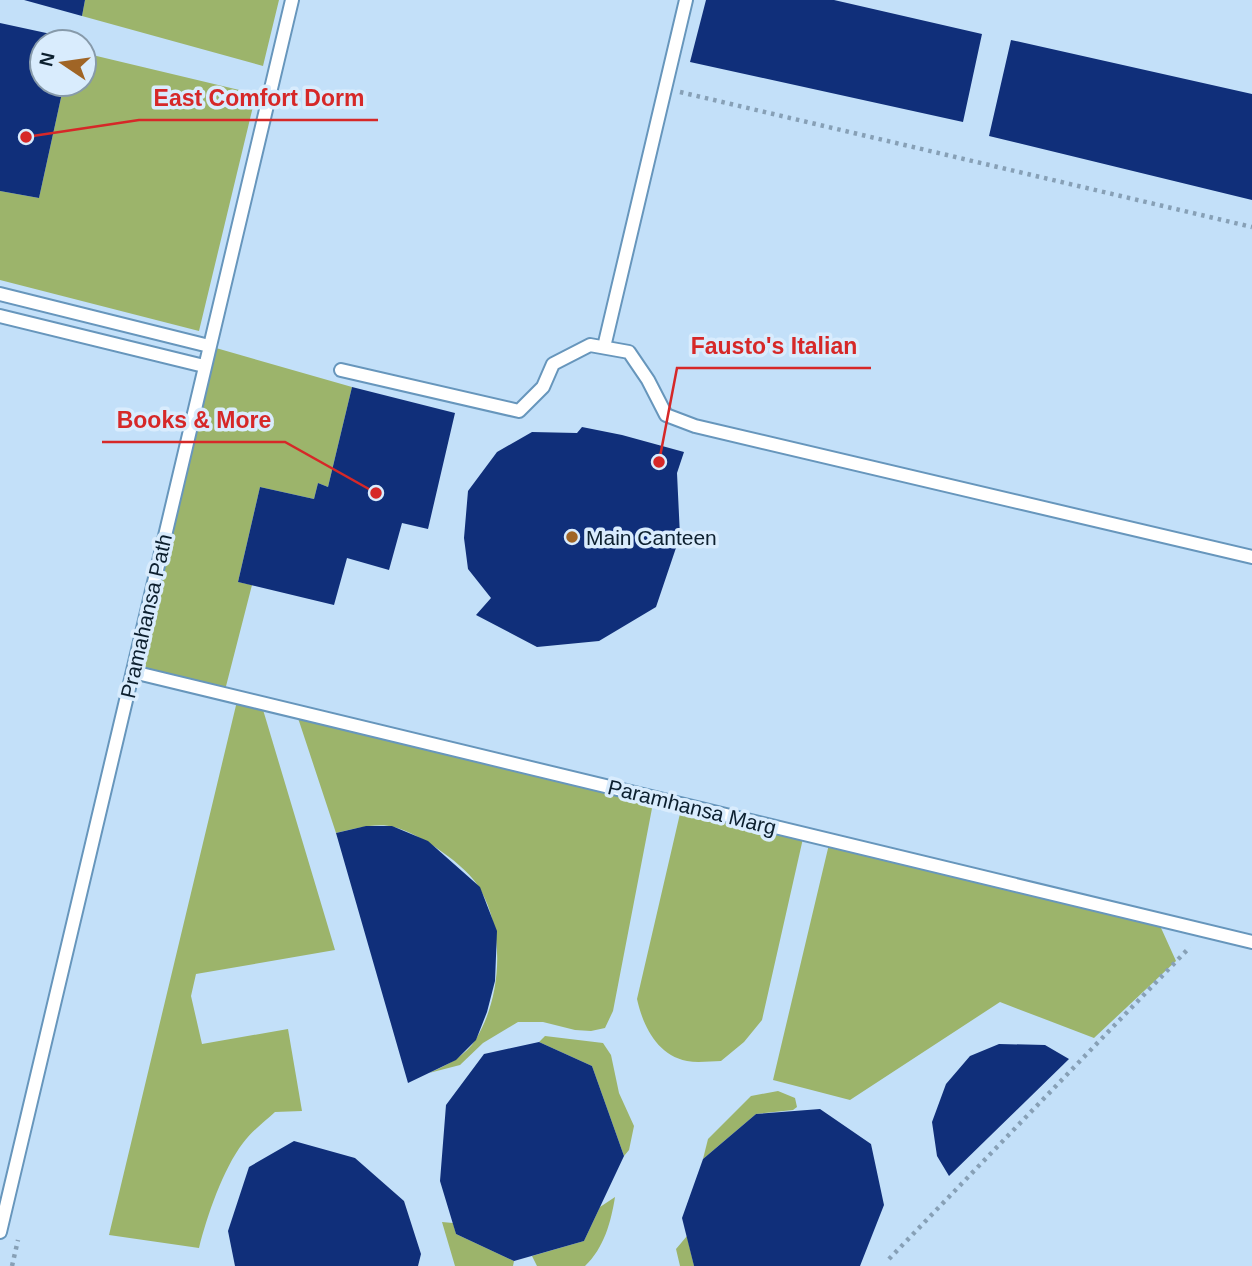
<svg xmlns="http://www.w3.org/2000/svg" width="1252" height="1266" viewBox="0 0 1252 1266" font-family="Arial,sans-serif">
	<rect width="100%" height="100%" fill="#c3e0f9"/>
	<path fill="#9cb46b" d="M 85,0 L 279,0 L 263,66 L 82,16 Z
		M 84,53 L 256,94 L 199,331 L 0,280 L 0,191 L 39,198 L 64,84 L 84,84 Z
		M 209,346 L 352,387 L 328,487 L 318,483 L 314,499 L 260,487 L 238,582 L 252,585 L 224,694 L 133,672 Z
		M 238,697 L 261,703 L 335,950 L 196,974 L 191,996 L 202,1044 L 288,1029 L 302,1111 L 275,1112 C 264,1122 252,1131 243,1143 C 223,1169 207,1216 199,1248 L 109,1235 Z
		M 296,712 L 654,798 L 613,1011 L 605,1028 L 591,1031 L 575,1030 L 543,1022 L 518,1022 L 483,1043 L 460,1065 L 429,1073 C 447,1065 466,1056 476,1039 C 502,996 505,932 480,889 C 468,866 419,833 394,827 C 377,822 353,829 336,833 Z
		M 682,805 L 804,834 L 762,1020 L 744,1042 L 721,1061 C 711,1061 698,1063 687,1061 C 657,1055 643,1026 637,999 Z
		M 830,840 L 1157,919 L 1176,961 L 1094,1038 L 1000,1002 L 850,1100 L 773,1080 Z
		M 545,1036 L 603,1043 L 611,1055 L 619,1093 L 634,1126 L 629,1150 L 624,1156 L 592,1066 L 539,1042 Z
		M 778,1091 L 795,1098 L 797,1107 L 793,1110 L 756,1114 L 703,1159 L 708,1139 L 751,1096 Z
		M 615,1197 C 611,1222 604,1248 585,1266 L 537,1266 L 532,1256 L 584,1241 L 600,1207 Z
		M 442,1222 L 453,1223 L 456,1234 L 514,1261 L 513,1266 L 455,1266 Z
		M 687,1236 L 694,1266 L 680,1266 L 676,1249 Z"/>
	<path fill="#102f7a" d="M 24,0 L 85,0 L 82,16 Z
		M 706,0 L 834,0 L 982,34 L 963,122 L 690,62 Z
		M 0,23 L 74,39 L 73,42 L 42,42 L 42,84 L 64,84 L 39,198 L 0,191 Z
		M 1011,40 L 1252,94 L 1252,200 L 989,136 Z
		M 352,387 L 455,413 L 428,529 L 402,523 L 389,570 L 347,558 L 334,605 L 238,582 L 260,487 L 314,499 L 318,483 L 328,487 Z
		M 582,427 L 622,435 L 684,452 L 677,473 L 680,536 L 656,607 L 599,641 L 537,647 L 476,615 L 491,598 L 468,569 L 464,538 L 468,491 L 497,452 L 532,432 L 577,433 Z
		M 366,826 L 392,826 L 428,841 L 480,887 L 497,931 L 495,981 L 487,1012 L 476,1040 L 456,1060 L 408,1083 L 336,833 Z
		M 539,1042 L 592,1066 L 624,1156 L 584,1241 L 514,1261 L 456,1234 L 440,1181 L 446,1105 L 484,1054 Z
		M 999,1044 L 1045,1045 L 1069,1059 L 949,1176 L 937,1156 L 932,1122 L 946,1084 L 970,1056 Z
		M 820,1109 L 871,1144 L 884,1205 L 860,1266 L 694,1266 L 682,1218 L 703,1159 L 756,1114 Z
		M 294,1141 L 355,1158 L 404,1201 L 421,1254 L 418,1266 L 235,1266 L 228,1231 L 249,1167 Z"/>
	<g fill="none" stroke-linecap="round" stroke-linejoin="round">
		<defs>
			<path id="lane" d="M 0,294 L 209,346
				M 0,316 L 204,366
				M 604,347 L 686,0
				M 341,370 L 519,411 L 543,387 L 553,364 L 590,345 L 629,352 L 648,380 L 666,415 L 695,426 L 1252,557
				M 133,672 L 1252,942
				M 0,1232 L 292,0"/>
		</defs>
		<use href="#lane" stroke="#6796bc" stroke-width="16"/>
		<path stroke="#87a0b6" stroke-width="4.5" stroke-dasharray="3.5 5" stroke-linecap="butt" d="M 680,92 L 1252,227
			M 889,1259 L 1190,947
			M 12,1266 L 18,1240"/>
		<use href="#lane" stroke="#fff" stroke-width="12"/>
	</g>
	<circle fill="#a06526" stroke="#d9ecfd" stroke-width="2.5" cx="572" cy="537" r="7"/>
	<g text-anchor="middle" dominant-baseline="central" stroke-width="7" stroke-linejoin="round" paint-order="stroke">
		<g font-size="21" fill="#0c1f2e" stroke="#d9ecfd" text-anchor="start">
			<text x="586" y="537">Main Canteen</text>
		</g>
		<g font-size="21" fill="#0c1f2e" stroke="#d9ecfd">
			<text transform="translate(146 616) rotate(-77)">Pramahansa Path</text>
			<text transform="translate(692 807) rotate(14)">Paramhansa Marg</text>
		</g>
	</g>
	<path fill="none" stroke="#d62828" stroke-width="2.5" d="M26 137L139 120H378M659 462L677 368H871M376 493L285 442H102"/>
	<g fill="#d62828" stroke="#d9ecfd" stroke-width="2.5">
		<circle cx="26" cy="137" r="7"/>
		<circle cx="659" cy="462" r="7"/>
		<circle cx="376" cy="493" r="7"/>
	</g>
	<g font-size="23" text-anchor="middle" font-weight="bold" fill="#d62828" stroke="#d9ecfd" stroke-width="7" stroke-linejoin="round" paint-order="stroke">
		<text x="259" y="106">East Comfort Dorm</text>
		<text x="774" y="354">Fausto's Italian</text>
		<text x="194" y="428">Books &amp; More</text>
	</g>
	<g transform="translate(63 63) rotate(283)"><circle r="33" fill="#d9ecfd" stroke="#879aaa" stroke-width="2"/>
	<path d="M0-5L12 26L0 18L-12 26Z" fill="#a06526"/>
	<text y="-10" font-size="19" font-weight="bold" text-anchor="middle" fill="#0c1f2e">N</text>
	</g>
</svg>
